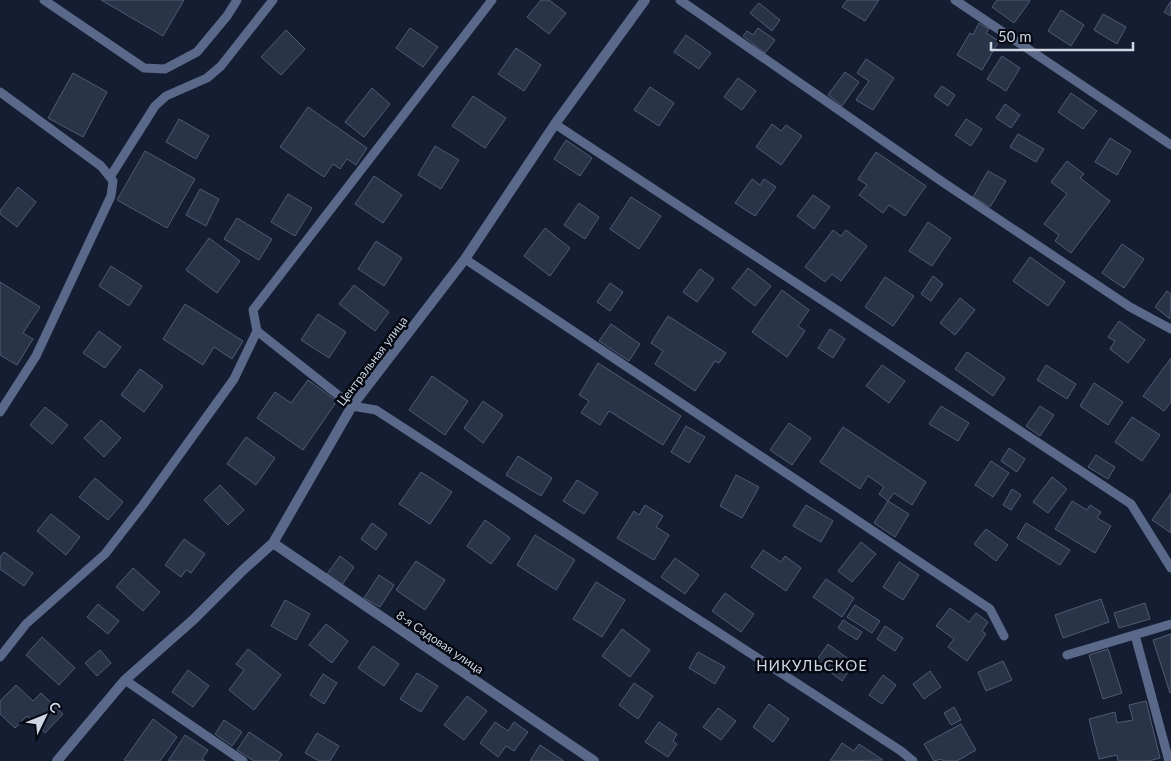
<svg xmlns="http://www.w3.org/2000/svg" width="1171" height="761" viewBox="0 0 1171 761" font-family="Lato,sans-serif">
	<rect width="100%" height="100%" fill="#141d31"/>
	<path fill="#293449" stroke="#505b72" d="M 101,0 L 184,0 L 163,36 Z
		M 541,0 L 549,0 L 566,13 L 549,34 L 527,17 Z
		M 847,0 L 879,0 L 865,21 L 842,7 Z
		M 997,0 L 1029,0 L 1030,1 L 1014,23 L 992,7 Z
		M 1171,1 L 1171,16 L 1164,12 Z
		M 759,3 L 780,20 L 772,31 L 750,13 Z
		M 1061,10 L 1084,25 L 1071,46 L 1048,31 Z
		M 1103,14 L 1126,27 L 1117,44 L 1094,30 Z
		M 979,23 L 989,29 L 986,33 L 999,41 L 982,70 L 957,55 L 970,33 L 973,35 Z
		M 410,28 L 438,47 L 423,67 L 396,48 Z
		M 758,28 L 775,40 L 765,53 L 743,36 L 747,31 L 753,35 Z
		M 286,30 L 305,49 L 281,75 L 261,57 Z
		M 686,35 L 711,53 L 699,69 L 674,52 Z
		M 516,48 L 541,65 L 524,91 L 498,74 Z
		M 1002,56 L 1020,68 L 1006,91 L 987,79 Z
		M 866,59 L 894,78 L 873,110 L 856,100 L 869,81 L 857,73 Z
		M 845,72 L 859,82 L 842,106 L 828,95 Z
		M 73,73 L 107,92 L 83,137 L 48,118 Z
		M 738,78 L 756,91 L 742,110 L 724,97 Z
		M 942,86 L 955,95 L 948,106 L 934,96 Z
		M 650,87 L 674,103 L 659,126 L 634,110 Z
		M 372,88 L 390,104 L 364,137 L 345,122 Z
		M 1071,93 L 1097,111 L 1083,129 L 1058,112 Z
		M 473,96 L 506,118 L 485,148 L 452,126 Z
		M 1005,104 L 1020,115 L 1011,128 L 996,118 Z
		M 308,107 L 367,148 L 356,165 L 347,159 L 340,169 L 333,164 L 324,177 L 280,147 Z
		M 179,119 L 209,136 L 196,159 L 166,142 Z
		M 966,119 L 982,129 L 971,146 L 955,135 Z
		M 772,124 L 781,131 L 786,125 L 802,136 L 781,165 L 756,147 Z
		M 1018,134 L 1044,149 L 1036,162 L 1010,147 Z
		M 1110,138 L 1131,151 L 1117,175 L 1095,162 Z
		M 566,140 L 592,158 L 580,176 L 554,159 Z
		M 435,146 L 459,160 L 441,189 L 418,175 Z
		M 145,151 L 195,179 L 167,228 L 117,200 Z
		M 876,152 L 926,186 L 905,216 L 889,205 L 883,213 L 859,195 L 867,185 L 858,179 Z
		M 1067,161 L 1084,174 L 1080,178 L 1110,201 L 1071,253 L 1055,241 L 1059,235 L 1044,224 L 1067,194 L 1051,182 Z
		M 988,171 L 1006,181 L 990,207 L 973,197 Z
		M 374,176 L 402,195 L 383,223 L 355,204 Z
		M 752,179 L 760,185 L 764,179 L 776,187 L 755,216 L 735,203 Z
		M 18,187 L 36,202 L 17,227 L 0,214 L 0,211 Z
		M 200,189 L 219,199 L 206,226 L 186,215 Z
		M 288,194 L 312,208 L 295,236 L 271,222 Z
		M 813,195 L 830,207 L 814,229 L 797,216 Z
		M 631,197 L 661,216 L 639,249 L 610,229 Z
		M 579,203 L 599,217 L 585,239 L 564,225 Z
		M 237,218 L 272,239 L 259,260 L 224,239 Z
		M 928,222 L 951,238 L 932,266 L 909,251 Z
		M 545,228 L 570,248 L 550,276 L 524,256 Z
		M 833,230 L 841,236 L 846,230 L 867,246 L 841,281 L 832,274 L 825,282 L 805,267 Z
		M 209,238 L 240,261 L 217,293 L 186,270 Z
		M 376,241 L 402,258 L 384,286 L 358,269 Z
		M 1122,244 L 1144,259 L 1124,288 L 1102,273 Z
		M 1030,257 L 1065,282 L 1048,306 L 1013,281 Z
		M 111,266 L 142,286 L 129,306 L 99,286 Z
		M 748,268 L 771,286 L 755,306 L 732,288 Z
		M 700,269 L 714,279 L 697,302 L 683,292 Z
		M 933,276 L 943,284 L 931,301 L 921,294 Z
		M 885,277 L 914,296 L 893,326 L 865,307 Z
		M 0,282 L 40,307 L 23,333 L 33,339 L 17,365 L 0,355 Z
		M 610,283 L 623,292 L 610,311 L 597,302 Z
		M 354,285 L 389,312 L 375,331 L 339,304 Z
		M 782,290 L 809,310 L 798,326 L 805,331 L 787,357 L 752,332 Z
		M 1167,291 L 1171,294 L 1170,319 L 1155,307 Z
		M 960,298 L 975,310 L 955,335 L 940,323 Z
		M 185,304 L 243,341 L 232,359 L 214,347 L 203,365 L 163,339 Z
		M 318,314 L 346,332 L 329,358 L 301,340 Z
		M 668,316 L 726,353 L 719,363 L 715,361 L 695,391 L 655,364 L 663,351 L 651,343 Z
		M 1119,321 L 1145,340 L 1128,363 L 1110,349 L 1115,341 L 1108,337 Z
		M 611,324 L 640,344 L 629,361 L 599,341 Z
		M 830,329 L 845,339 L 833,358 L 818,348 Z
		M 99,331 L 121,347 L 105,368 L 83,353 Z
		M 967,352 L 1005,378 L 993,396 L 955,369 Z
		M 1171,358 L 1171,402 L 1164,411 L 1143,396 Z
		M 598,363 L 681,416 L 663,445 L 609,411 L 600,425 L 581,413 L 589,401 L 579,395 Z
		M 882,365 L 905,381 L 889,403 L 866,386 Z
		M 1046,365 L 1076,384 L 1067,399 L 1037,380 Z
		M 140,369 L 163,386 L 144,412 L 121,395 Z
		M 432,376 L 468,401 L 445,435 L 409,410 Z
		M 308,380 L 337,401 L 303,450 L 257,418 L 275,392 L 291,403 Z
		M 1094,383 L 1123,402 L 1108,425 L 1080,406 Z
		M 483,401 L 503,415 L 483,443 L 464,428 Z
		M 941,406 L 969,423 L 958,441 L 929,424 Z
		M 1040,406 L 1054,415 L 1040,436 L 1026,426 Z
		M 45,407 L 68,425 L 52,444 L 30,425 Z
		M 1132,417 L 1160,435 L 1142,461 L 1115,442 Z
		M 101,420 L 121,438 L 104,457 L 84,438 Z
		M 789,423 L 811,438 L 792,465 L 770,450 Z
		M 686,426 L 705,437 L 689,463 L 671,452 Z
		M 843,427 L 926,482 L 912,505 L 894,493 L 888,501 L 879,494 L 884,487 L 868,476 L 860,489 L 820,462 Z
		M 246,437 L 275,458 L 256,485 L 227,464 Z
		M 1009,448 L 1025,459 L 1017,472 L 1001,461 Z
		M 1096,455 L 1115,467 L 1108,479 L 1088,467 Z
		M 518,456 L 552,478 L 541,496 L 506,475 Z
		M 991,461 L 1009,473 L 993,497 L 975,485 Z
		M 421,472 L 452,492 L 430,524 L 399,504 Z
		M 736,475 L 759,487 L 742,518 L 720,506 Z
		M 1052,477 L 1067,489 L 1048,513 L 1033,502 Z
		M 95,478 L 123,502 L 108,520 L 79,497 Z
		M 577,480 L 598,493 L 584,514 L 563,501 Z
		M 220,485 L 244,510 L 228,525 L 204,500 Z
		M 1012,489 L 1021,495 L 1011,510 L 1003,505 Z
		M 1171,493 L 1171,533 L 1152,520 Z
		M 888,501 L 909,514 L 895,537 L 874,523 Z
		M 1072,501 L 1087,510 L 1090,505 L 1101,512 L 1097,518 L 1111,526 L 1095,553 L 1055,529 Z
		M 645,505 L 663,516 L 656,527 L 669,535 L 654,560 L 617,538 L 634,511 L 639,515 Z
		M 806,505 L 833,521 L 821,542 L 793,526 Z
		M 51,514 L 80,537 L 66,555 L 37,531 Z
		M 485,520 L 510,538 L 491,564 L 467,546 Z
		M 372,523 L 387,534 L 376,550 L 361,539 Z
		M 1026,523 L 1070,550 L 1060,565 L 1017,538 Z
		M 986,529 L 1008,545 L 996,561 L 974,544 Z
		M 535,535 L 575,560 L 556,590 L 517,565 Z
		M 184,539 L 205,554 L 191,573 L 186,570 L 181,577 L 165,565 Z
		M 861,542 L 876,554 L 852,582 L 838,571 Z
		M 763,550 L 781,562 L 785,556 L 801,568 L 786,591 L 751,567 Z
		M 4,552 L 33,573 L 24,586 L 0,569 L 0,557 Z
		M 340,556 L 354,567 L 342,585 L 327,574 Z
		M 675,558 L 699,575 L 685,594 L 661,577 Z
		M 416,561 L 445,580 L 425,610 L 396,590 Z
		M 899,562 L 919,575 L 903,600 L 883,587 Z
		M 133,568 L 160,592 L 143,611 L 116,587 Z
		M 379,575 L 394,585 L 380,607 L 364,598 Z
		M 826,579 L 854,598 L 842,617 L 813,597 Z
		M 596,582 L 625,600 L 602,637 L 573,619 Z
		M 725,593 L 754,614 L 741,632 L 712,611 Z
		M 1101,599 L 1109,622 L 1063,638 L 1055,615 Z
		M 285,600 L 310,614 L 296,640 L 271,626 Z
		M 1145,603 L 1150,619 L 1119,628 L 1114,613 Z
		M 98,604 L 119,621 L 108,634 L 87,617 Z
		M 855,605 L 880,621 L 872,633 L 847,617 Z
		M 950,608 L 969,622 L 976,613 L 988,622 L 982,631 L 986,634 L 967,661 L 948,647 L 954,639 L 936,626 Z
		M 843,620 L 862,632 L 857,640 L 838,628 Z
		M 326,624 L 348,641 L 332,663 L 309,645 Z
		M 885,626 L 903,638 L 895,651 L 877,639 Z
		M 622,629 L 650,650 L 630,677 L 602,656 Z
		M 1171,634 L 1171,692 L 1170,693 L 1153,640 Z
		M 42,637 L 75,668 L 59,685 L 26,655 Z
		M 828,644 L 854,663 L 842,681 L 816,661 Z
		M 373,646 L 399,664 L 384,686 L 358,668 Z
		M 248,649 L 281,675 L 254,710 L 229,690 L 244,670 L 236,664 Z
		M 1108,649 L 1122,693 L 1103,699 L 1089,655 Z
		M 100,650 L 111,663 L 97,676 L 85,663 Z
		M 698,652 L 725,667 L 715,684 L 689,668 Z
		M 1003,661 L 1012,680 L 986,691 L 978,672 Z
		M 188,670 L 209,686 L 193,707 L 172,692 Z
		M 930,671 L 941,687 L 924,699 L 913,684 Z
		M 417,673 L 438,686 L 421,712 L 400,699 Z
		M 323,674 L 337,683 L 324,704 L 310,695 Z
		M 883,675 L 896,685 L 882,704 L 869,695 Z
		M 634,683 L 653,696 L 638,719 L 619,705 Z
		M 16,685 L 33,701 L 41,693 L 63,714 L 45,733 L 27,716 L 15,728 L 0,714 L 0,701 Z
		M 467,696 L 487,711 L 464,740 L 444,725 Z
		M 1146,701 L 1160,758 L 1149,761 L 1118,761 L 1117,755 L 1099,759 L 1089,719 L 1115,712 L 1117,723 L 1133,720 L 1129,705 Z
		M 769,704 L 789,719 L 773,742 L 753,727 Z
		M 954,707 L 961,720 L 951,725 L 944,713 Z
		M 718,708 L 736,721 L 721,740 L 703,727 Z
		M 153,719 L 177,737 L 160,761 L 125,761 L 124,760 Z
		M 224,720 L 242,732 L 232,746 L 215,734 Z
		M 495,722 L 508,731 L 514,722 L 528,732 L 514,751 L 506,746 L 498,757 L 480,743 Z
		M 659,722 L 677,734 L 673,741 L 677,744 L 668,757 L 645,742 Z
		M 961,724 L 976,750 L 957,761 L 943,761 L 942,759 L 934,761 L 924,744 Z
		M 249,732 L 282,754 L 278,761 L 254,761 L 237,750 Z
		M 317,733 L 339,746 L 330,761 L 319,761 L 305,753 Z
		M 185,735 L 208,750 L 202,759 L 205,761 L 168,761 Z
		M 842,743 L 854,751 L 859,744 L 883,760 L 830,761 Z
		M 540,745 L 564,761 L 530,761 Z"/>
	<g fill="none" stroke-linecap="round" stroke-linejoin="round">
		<path stroke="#5a6989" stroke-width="9" d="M 44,0 L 144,68 L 165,69 L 197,52 L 227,16 L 237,0
			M 492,0 L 253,310 L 257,331 L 352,406 L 376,410 L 901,751 L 913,761
			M 680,0 L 944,183 L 1130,307 L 1171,329
			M 955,0 L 1171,145
			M 0,92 L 101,166 L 113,181 L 111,196 L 36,356 L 0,412
			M 555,124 L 1131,504 L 1171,568
			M 110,177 L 155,106 L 166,96 L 207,78 L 221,66 L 273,0
			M 465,259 L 990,609 L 1004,636
			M 1135,635 L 1169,761
			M 1067,655 L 1171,624
			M 0,657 L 26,624 L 105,554 L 143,505 L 234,379 L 257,331
			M 125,680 L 243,761"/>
		<path stroke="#5a6989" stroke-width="10" d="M 273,543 L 594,761"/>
		<path stroke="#5a6989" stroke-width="10" d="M 57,761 L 125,680 L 193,620 L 242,571 L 273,543 L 352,406 L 465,259 L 555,124 L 645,0"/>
	</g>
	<g text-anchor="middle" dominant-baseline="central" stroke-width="5" stroke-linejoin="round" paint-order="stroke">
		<g font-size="12" fill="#cfd6e3" stroke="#050810">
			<text transform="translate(372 361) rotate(-53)">Центральная улица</text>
			<text transform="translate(440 642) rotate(34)">8-я Садовая улица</text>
		</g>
		<g font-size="15" letter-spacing="1" fill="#cfd6e3" stroke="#050810">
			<text x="812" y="665">НИКУЛЬСКОЕ</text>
		</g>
	</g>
	<g transform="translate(45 716) rotate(47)" stroke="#050810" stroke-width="4" paint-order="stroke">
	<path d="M0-4L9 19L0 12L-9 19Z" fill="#cfd6e3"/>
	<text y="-8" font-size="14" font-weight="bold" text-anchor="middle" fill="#cfd6e3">С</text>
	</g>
	<path d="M991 42v8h142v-8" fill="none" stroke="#cfd6e3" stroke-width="2.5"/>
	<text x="998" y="42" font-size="15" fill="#cfd6e3" stroke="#050810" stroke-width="4" paint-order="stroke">50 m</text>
</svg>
